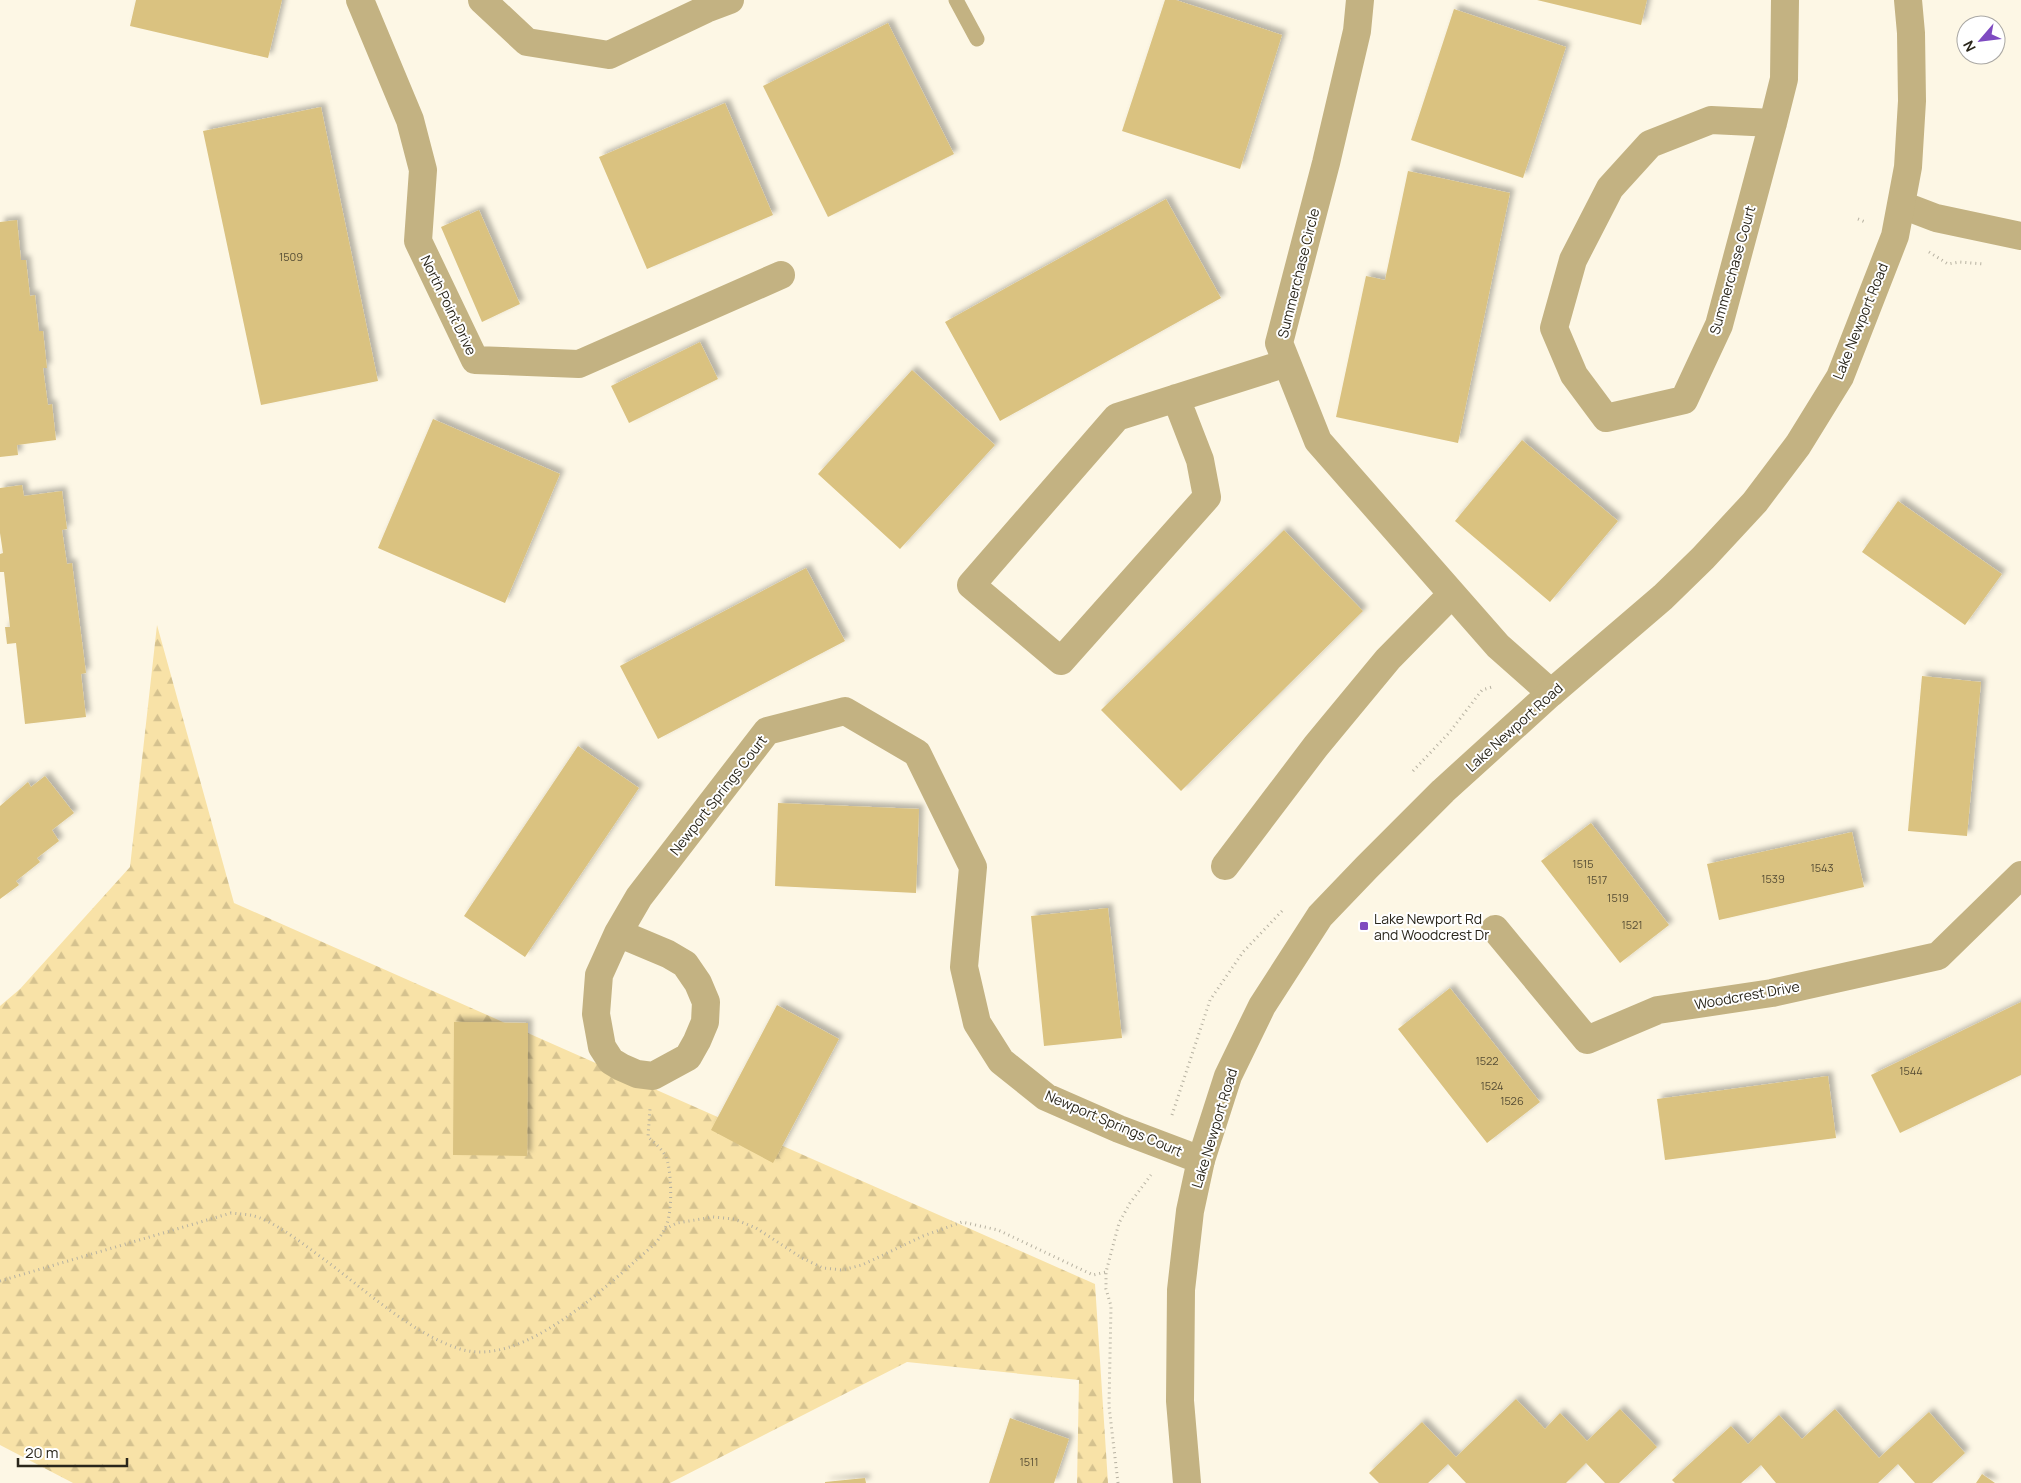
<svg xmlns="http://www.w3.org/2000/svg" width="2021" height="1483" viewBox="0 0 2021 1483" font-family="Manrope,sans-serif">
	<defs>
		<pattern id="forest-firs" width="22" height="20" patternUnits="userSpaceOnUse" patternTransform="scale(1.25)"><rect width="22" height="20" fill="#f8e2a7"/><path d="M5 1l3.5 6h-7zM16 11l3.5 6h-7z" fill="#d5c28f"/></pattern>
		<filter id="shadow"><feDropShadow dx="4.5" dy="-4.5" stdDeviation="2.5" flood-color="#0004"/></filter>
	</defs>
	<rect width="100%" height="100%" fill="#fdf7e5"/>
	<path fill="url(#forest-firs)" d="M 157,625 L 234,903 L 1095,1284 L 1108,1483 L 1077,1483 L 1079,1380 L 907,1362 L 670,1483 L 73,1483 L 0,1445 L 0,1006 L 20,989 L 130,867 Z"/>
	<path fill="#dac280" filter="url(#shadow)" d="M 136,0 L 282,0 L 268,58 L 130,26 Z
		M 1165,0 L 1176,0 L 1282,35 L 1240,169 L 1122,131 Z
		M 1537,0 L 1647,0 L 1641,25 Z
		M 1454,9 L 1566,47 L 1523,178 L 1411,140 Z
		M 888,23 L 954,154 L 828,217 L 763,86 Z
		M 725,103 L 773,215 L 647,269 L 599,157 Z
		M 321,107 L 378,381 L 261,405 L 203,131 Z
		M 1408,171 L 1510,193 L 1458,443 L 1336,417 L 1366,276 L 1385,280 Z
		M 1166,199 L 1221,298 L 1000,421 L 945,322 Z
		M 479,210 L 520,304 L 482,322 L 441,227 Z
		M 17,220 L 21,260 L 26,260 L 30,296 L 35,295 L 39,331 L 43,331 L 47,368 L 43,368 L 48,405 L 52,404 L 56,440 L 17,445 L 18,455 L 0,457 L 0,222 Z
		M 700,342 L 718,379 L 629,423 L 611,386 Z
		M 912,370 L 995,445 L 900,549 L 818,474 Z
		M 433,419 L 560,474 L 505,603 L 378,548 Z
		M 1522,440 L 1618,521 L 1550,602 L 1455,521 Z
		M 22,485 L 24,496 L 62,491 L 67,529 L 62,530 L 67,564 L 72,563 L 86,673 L 81,674 L 86,717 L 25,724 L 16,643 L 7,644 L 5,627 L 10,627 L 4,572 L 0,572 L 0,554 L 3,553 L 0,533 L 0,488 Z
		M 1898,501 L 2002,574 L 1965,625 L 1862,552 Z
		M 1284,530 L 1363,611 L 1181,791 L 1101,710 Z
		M 806,568 L 845,641 L 658,739 L 620,666 Z
		M 1922,676 L 1981,682 L 1967,836 L 1908,831 Z
		M 578,746 L 639,788 L 525,957 L 464,916 Z
		M 45,776 L 74,813 L 52,830 L 59,841 L 37,858 L 40,862 L 16,881 L 19,885 L 0,899 L 0,806 L 28,782 L 31,787 Z
		M 778,803 L 919,809 L 916,893 L 775,886 Z
		M 1591,823 L 1669,925 L 1620,963 L 1541,861 Z
		M 1852,832 L 1864,887 L 1719,920 L 1707,864 Z
		M 1108,908 L 1122,1038 L 1044,1046 L 1031,916 Z
		M 1450,988 L 1540,1102 L 1487,1143 L 1398,1029 Z
		M 2021,1002 L 2021,1075 L 1900,1133 L 1871,1075 Z
		M 777,1005 L 839,1039 L 773,1163 L 711,1130 Z
		M 454,1022 L 528,1023 L 527,1156 L 453,1155 Z
		M 1828,1076 L 1836,1138 L 1665,1160 L 1657,1099 Z
		M 1516,1399 L 1545,1429 L 1560,1413 L 1587,1441 L 1620,1409 L 1657,1447 L 1619,1483 L 1605,1483 L 1586,1463 L 1566,1483 L 1466,1483 L 1448,1464 L 1428,1483 L 1379,1483 L 1369,1473 L 1422,1422 L 1456,1457 Z
		M 1835,1409 L 1879,1458 L 1929,1412 L 1965,1453 L 1932,1483 L 1915,1483 L 1898,1464 L 1878,1483 L 1776,1483 L 1761,1465 L 1741,1483 L 1675,1483 L 1672,1480 L 1731,1426 L 1748,1444 L 1779,1415 L 1802,1439 Z
		M 1010,1418 L 1069,1439 L 1054,1483 L 989,1483 Z
		M 1982,1474 L 1995,1483 L 1976,1483 Z
		M 865,1478 L 866,1483 L 825,1483 L 825,1482 Z"/>
	<g fill="none" stroke-linecap="round" stroke-linejoin="round">
		<path stroke="#b6b1a1" stroke-width="3" stroke-dasharray="1 4" stroke-linecap="butt" d="M 1858,219 L 1865,222
			M 1929,252 L 1948,264 L 1959,262 L 1984,264
			M 1413,771 L 1449,733 L 1482,690 L 1492,687
			M 1172,1115 L 1210,1000 L 1243,952 L 1282,911
			M 665,1229 L 677,1223 L 713,1217 L 734,1219 L 756,1228 L 802,1258 L 823,1268 L 842,1270 L 862,1265 L 923,1236 L 962,1222 L 998,1230 L 1093,1275 L 1106,1272
			M 0,1281 L 231,1213 C 238,1214 244,1214 250,1215 C 272,1219 306,1246 325,1260 C 364,1289 410,1332 457,1348 C 522,1372 610,1282 656,1243 C 662,1234 668,1225 669,1215 C 672,1202 671,1168 666,1157 C 662,1149 655,1143 648,1137 L 650,1109
			M 1118,1483 L 1109,1406 L 1111,1306 L 1106,1289 L 1106,1272 L 1119,1223 L 1130,1203 L 1151,1175"/>
		<path stroke="#c3b282" stroke-width="15" d="M 956,0 L 977,39"/>
		<path stroke="#c3b282" stroke-width="28" d="M 360,0 L 410,120 L 423,170 L 418,241 L 475,360 L 579,364 L 781,275
			M 482,0 L 527,42 L 609,55 L 706,9 L 730,0
			M 1360,0 L 1357,31 L 1326,163 L 1279,343 L 1318,441 L 1498,646 L 1551,693
			M 1773,123 L 1711,120 L 1650,144 L 1610,188 L 1573,260 L 1554,328 L 1574,375 L 1606,418 L 1684,400 L 1719,325 L 1773,123 L 1784,79 L 1785,0
			M 1902,205 L 1936,218 L 2021,236
			M 1176,398 L 1200,460 L 1207,497 L 1061,661 L 971,585 L 1117,417 L 1287,363
			M 1225,866 L 1316,746 L 1388,659 L 1452,594
			M 1495,929 L 1587,1040 L 1658,1010 L 1772,993 L 1938,956 L 2021,875
			M 618,933 L 668,954 L 685,964 L 698,983 L 706,1002 L 705,1022 L 697,1041 L 688,1057 L 653,1076 L 637,1074 L 621,1067 L 611,1061 L 602,1047 L 596,1014 L 599,975 L 618,933 L 639,897 L 767,731 L 845,711 L 917,753 L 973,867 L 964,967 L 977,1023 L 1001,1061 L 1046,1097 L 1119,1129 L 1201,1160"/>
		<path stroke="#c3b282" stroke-width="28" d="M 1187,1483 L 1180,1401 L 1181,1290 L 1190,1211 L 1201,1160 L 1228,1076 L 1262,1006 L 1320,916 L 1367,867 L 1443,791 L 1551,693 L 1663,597 L 1703,558 L 1755,502 L 1798,445 L 1840,377 L 1895,236 L 1908,167 L 1912,101 L 1911,33 L 1908,0"/>
	</g>
	<rect fill="#7e4ac1" stroke="#fff" stroke-width="2" x="1359" y="921" width="10" height="10" rx="2.5"/>
	<g text-anchor="middle" dominant-baseline="central" stroke-width="4" stroke-linejoin="round" paint-order="stroke">
		<g font-size="11" fill="#564d34">
			<text x="291" y="256">1509</text>
			<text x="1583" y="863">1515</text>
			<text x="1822" y="867">1543</text>
			<text x="1773" y="878">1539</text>
			<text x="1597" y="879">1517</text>
			<text x="1618" y="897">1519</text>
			<text x="1632" y="924">1521</text>
			<text x="1487" y="1060">1522</text>
			<text x="1911" y="1070">1544</text>
			<text x="1492" y="1085">1524</text>
			<text x="1512" y="1100">1526</text>
			<text x="1029" y="1461">1511</text>
		</g>
		<g font-size="14" fill="#2a261b" stroke="#fff">
			<text transform="translate(1732 270) rotate(-74)">Summerchase Court</text>
			<text transform="translate(1298 273) rotate(-76)">Summerchase Circle</text>
			<text transform="translate(449 305) rotate(64)">North Point Drive</text>
			<text transform="translate(1860 321) rotate(-68)">Lake Newport Road</text>
			<text transform="translate(1514 727) rotate(-42)">Lake Newport Road</text>
			<text transform="translate(718 795) rotate(-52)">Newport Springs Court</text>
			<text transform="translate(1747 995) rotate(-10)">Woodcrest Drive</text>
			<text transform="translate(1114 1123) rotate(23)">Newport Springs Court</text>
			<text transform="translate(1214 1128) rotate(-73)">Lake Newport Road</text>
		</g>
		<g font-size="14" fill="#2a261b" stroke="#fff" text-anchor="start">
			<text x="1374" y="918">Lake Newport Rd<tspan x="1374" dy="16">and Woodcrest Dr</tspan></text>
		</g>
	</g>
	<g transform="translate(1981 40) rotate(242)"><circle r="24" fill="#ffffff" stroke="#aaa8a4"/>
	<path d="M0-4L9 19L0 12L-9 19Z" fill="#7e4ac1"/>
	<text y="-8" font-size="14" font-weight="bold" text-anchor="middle" fill="#2a261b">N</text>
	</g>
	<path d="M18 1458v8h109v-8" fill="none" stroke="#2a261b" stroke-width="2.5"/>
	<text x="25" y="1458" font-size="15" fill="#2a261b" stroke="#ffffff" stroke-width="4" paint-order="stroke">20 m</text>
</svg>
